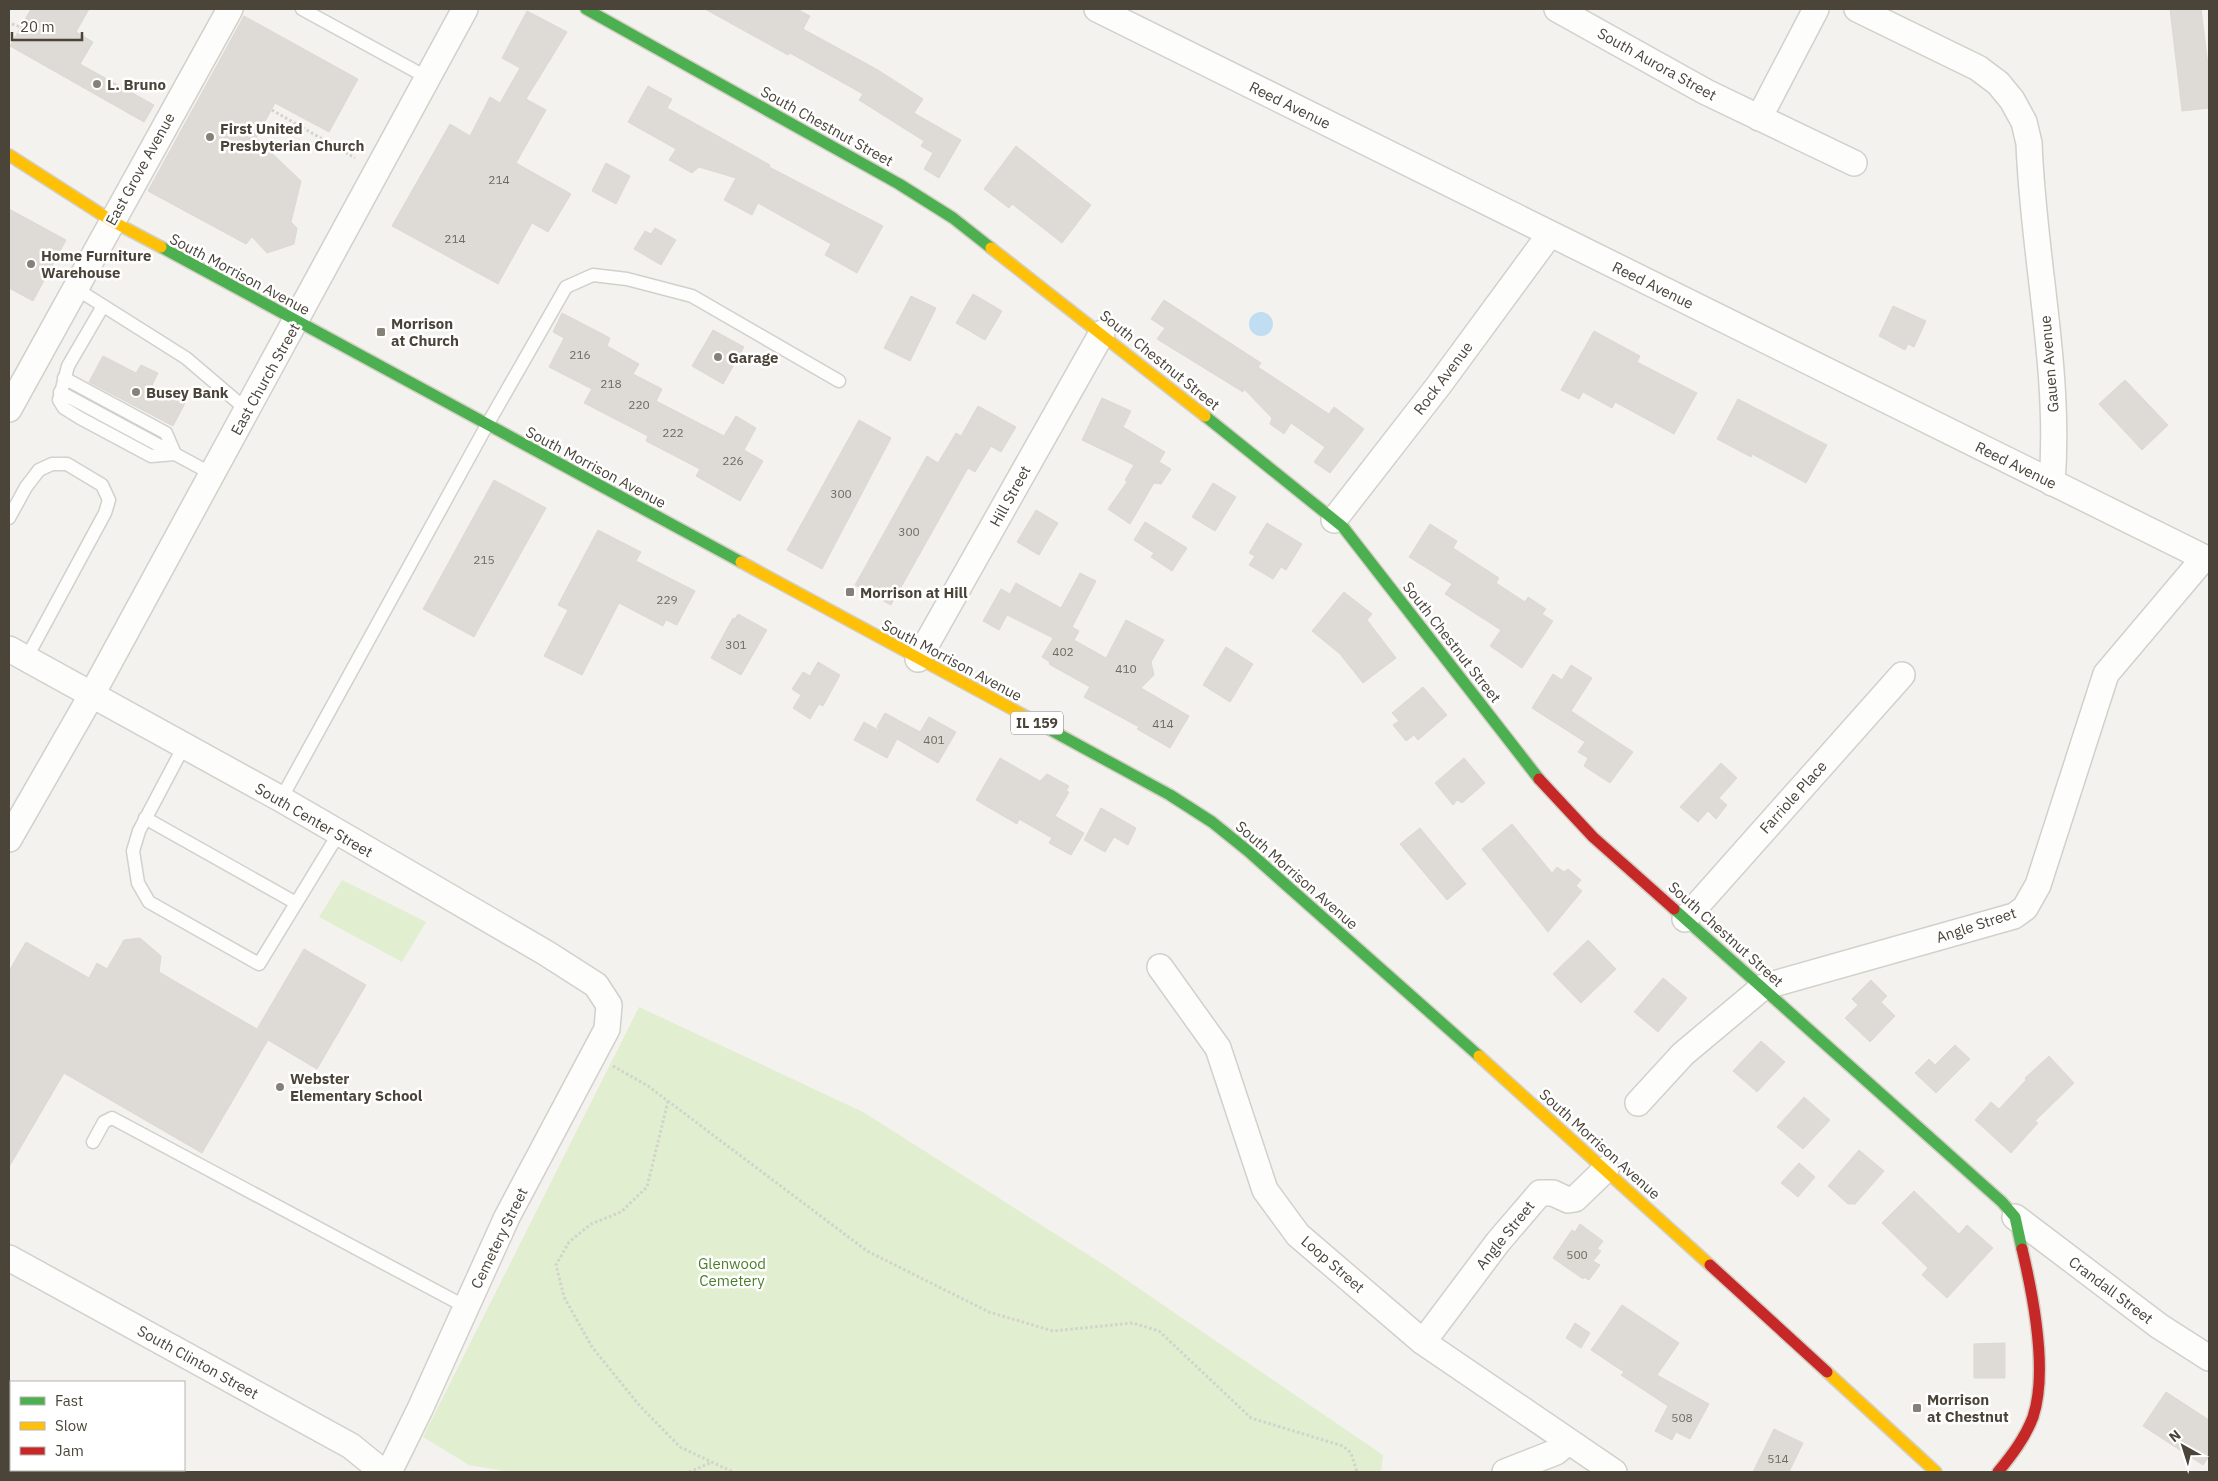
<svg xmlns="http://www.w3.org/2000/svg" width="2218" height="1481" viewBox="0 0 2218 1481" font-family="'IBM Plex Sans',sans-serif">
	<rect width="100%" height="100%" fill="#f4f2ee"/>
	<path fill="#e1eecf" d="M 342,880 L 426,922 L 402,962 L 319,917 Z
		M 639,1007 L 863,1112 L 1109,1268 L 1383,1455 L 1381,1472 L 510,1472 L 469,1465 L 423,1437 Z"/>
	<path fill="#c0ddf1" d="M1249 324a12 12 0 1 1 24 0a12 12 0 1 1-24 0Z"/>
	<path fill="#dedbd6" stroke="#dcd9d4" d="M 31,9 L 89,9 L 76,32 L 93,42 L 80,64 L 154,105 L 144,122 L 10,46 Z
		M 705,9 L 797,9 L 810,16 L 803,29 L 878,70 L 923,99 L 914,113 L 961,140 L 939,178 L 924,169 L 933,153 L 921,146 L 924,141 L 859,100 L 863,94 L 790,53 L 788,55 Z
		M 2170,9 L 2201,9 L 2209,74 L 2209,108 L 2182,111 Z
		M 527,11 L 567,32 L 526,99 L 546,110 L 516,163 L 571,194 L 548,232 L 532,223 L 498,284 L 392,226 L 450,124 L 470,136 L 490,97 L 500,103 L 520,68 L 502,58 Z
		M 244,16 L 358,79 L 329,132 L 275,103 L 256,138 L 301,181 L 291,222 L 297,228 L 294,244 L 267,253 L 252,237 L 246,244 L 148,191 Z
		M 648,86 L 672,99 L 667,108 L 770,165 L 769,167 L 883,226 L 857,273 L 825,255 L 831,244 L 758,203 L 752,215 L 724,200 L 736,178 L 699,167 L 692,173 L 669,160 L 676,149 L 628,122 Z
		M 1016,146 L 1091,205 L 1062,243 L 1012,204 L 1009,208 L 984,189 Z
		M 606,163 L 630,176 L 616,204 L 592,191 Z
		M 9,209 L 66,240 L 33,301 L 9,288 Z
		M 655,228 L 676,240 L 661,265 L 634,249 L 645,231 L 651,234 Z
		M 973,294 L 1002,311 L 985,340 L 956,323 Z
		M 911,296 L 936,308 L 910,361 L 884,348 Z
		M 1164,300 L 1261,363 L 1258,367 L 1329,414 L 1334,407 L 1364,429 L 1330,473 L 1314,462 L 1325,447 L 1291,423 L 1284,434 L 1270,424 L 1272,418 L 1244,389 L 1243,392 L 1157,339 L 1165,328 L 1151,319 Z
		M 1893,306 L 1926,321 L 1914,347 L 1908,344 L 1905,350 L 1879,336 Z
		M 562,313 L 610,338 L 607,346 L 639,364 L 633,374 L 662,389 L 656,401 L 724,436 L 736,416 L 756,428 L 744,450 L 763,461 L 740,501 L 696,476 L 700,469 L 646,441 L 648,436 L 584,403 L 592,389 L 549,367 L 564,338 L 553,332 Z
		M 713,330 L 744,347 L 723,384 L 692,366 Z
		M 1594,331 L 1640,356 L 1637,362 L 1697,393 L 1674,434 L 1615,402 L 1612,408 L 1583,392 L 1579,399 L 1561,390 Z
		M 103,356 L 136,373 L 141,365 L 158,373 L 152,385 L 185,403 L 173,426 L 89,382 Z
		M 2125,380 L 2168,425 L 2142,450 L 2099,404 Z
		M 1102,398 L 1131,411 L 1123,427 L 1165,452 L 1159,462 L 1171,469 L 1161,484 L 1154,483 L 1130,524 L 1108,509 L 1127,482 L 1125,480 L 1134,465 L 1082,440 Z
		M 1738,399 L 1827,445 L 1806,483 L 1752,454 L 1751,457 L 1717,439 Z
		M 978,406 L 1016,427 L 1001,452 L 991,446 L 975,472 L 968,468 L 891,605 L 855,585 L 927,456 L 938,463 L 956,433 L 961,436 Z
		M 859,420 L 891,438 L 822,569 L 787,550 Z
		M 494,480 L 546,508 L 474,637 L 423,609 Z
		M 1213,483 L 1236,497 L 1215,531 L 1192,517 Z
		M 1036,510 L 1058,523 L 1039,555 L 1017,542 Z
		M 1145,522 L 1187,548 L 1172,571 L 1151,557 L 1154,553 L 1134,540 Z
		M 1267,523 L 1302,544 L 1286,570 L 1281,567 L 1273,579 L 1249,565 L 1255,556 L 1249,553 Z
		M 1430,524 L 1457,541 L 1453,548 L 1499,578 L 1496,583 L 1525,602 L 1528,597 L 1546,609 L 1542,614 L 1553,621 L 1522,668 L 1490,646 L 1501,630 L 1445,594 L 1452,584 L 1409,557 Z
		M 598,530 L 641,552 L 636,561 L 695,591 L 677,625 L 666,620 L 663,626 L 619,603 L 582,675 L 544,656 L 568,610 L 558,605 Z
		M 1080,573 L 1096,581 L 1072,627 L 1079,631 L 1074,640 L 1106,658 L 1126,620 L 1164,640 L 1151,662 L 1154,675 L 1141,688 L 1189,716 L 1170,748 L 1137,729 L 1139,727 L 1084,697 L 1090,687 L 1049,664 L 1050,662 L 1042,657 L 1053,638 L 1007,615 L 999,630 L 983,621 L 1001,589 L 1010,594 L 1016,583 L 1061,608 Z
		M 1344,592 L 1372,614 L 1367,620 L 1396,658 L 1363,683 L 1340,654 L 1312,631 Z
		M 738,614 L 767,630 L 741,675 L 711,658 L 733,618 L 735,619 Z
		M 1226,647 L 1253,664 L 1230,702 L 1203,685 Z
		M 818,662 L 840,675 L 823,706 L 819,704 L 810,719 L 793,708 L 801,695 L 792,689 L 803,672 L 810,676 Z
		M 1571,665 L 1592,678 L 1571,711 L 1633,752 L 1610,783 L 1584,766 L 1588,758 L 1578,752 L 1585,742 L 1532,708 L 1553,674 L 1562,680 Z
		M 1423,687 L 1447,715 L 1418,740 L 1414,735 L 1406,741 L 1393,725 L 1399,721 L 1392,713 Z
		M 885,713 L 920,732 L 929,717 L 956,732 L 938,763 L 897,739 L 887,758 L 854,740 L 864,722 L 880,731 L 877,727 Z
		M 1000,758 L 1040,781 L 1047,774 L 1069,786 L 1066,791 L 1069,792 L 1055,816 L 1084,833 L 1071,855 L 1049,843 L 1052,838 L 1019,819 L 1017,824 L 976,800 Z
		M 1464,758 L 1485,783 L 1462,803 L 1457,800 L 1453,805 L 1435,783 Z
		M 1721,763 L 1737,778 L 1719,798 L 1727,805 L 1716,819 L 1708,811 L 1698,822 L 1680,807 Z
		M 1101,808 L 1136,828 L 1128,845 L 1114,837 L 1105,852 L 1084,840 Z
		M 1512,824 L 1552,873 L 1557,867 L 1564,872 L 1568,869 L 1581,880 L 1576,886 L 1582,891 L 1548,932 L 1482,849 Z
		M 1420,828 L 1466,884 L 1447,900 L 1400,844 Z
		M 140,938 L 161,956 L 159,972 L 257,1029 L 304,949 L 366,985 L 317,1069 L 268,1040 L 202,1153 L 64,1073 L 9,1167 L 9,971 L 26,942 L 89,978 L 97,963 L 107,969 L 124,940 Z
		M 1588,940 L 1616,969 L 1581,1003 L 1553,974 Z
		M 1663,978 L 1687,998 L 1658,1032 L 1634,1012 Z
		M 1871,980 L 1887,996 L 1881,1002 L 1895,1016 L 1870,1042 L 1845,1018 L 1858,1005 L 1852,999 Z
		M 1761,1041 L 1785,1062 L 1757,1092 L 1733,1071 Z
		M 1955,1045 L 1970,1059 L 1936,1093 L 1915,1073 L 1929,1059 L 1935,1065 Z
		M 2049,1056 L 2074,1083 L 2035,1121 L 2038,1123 L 2011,1153 L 1975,1120 L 1991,1102 L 1999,1109 L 2026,1080 L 2025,1078 Z
		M 1804,1097 L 1830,1120 L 1803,1149 L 1777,1127 Z
		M 1859,1150 L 1884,1171 L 1855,1204 L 1848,1204 L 1828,1186 Z
		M 1799,1163 L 1815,1177 L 1798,1197 L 1781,1183 Z
		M 1914,1191 L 1959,1234 L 1967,1225 L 1993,1248 L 1947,1298 L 1922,1275 L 1928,1268 L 1882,1223 Z
		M 1580,1224 L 1603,1241 L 1597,1249 L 1601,1251 L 1593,1261 L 1600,1265 L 1589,1280 L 1584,1277 L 1583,1279 L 1553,1258 L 1572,1230 L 1575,1232 Z
		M 1622,1305 L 1679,1343 L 1657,1375 L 1709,1404 L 1690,1439 L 1676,1432 L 1672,1440 L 1655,1431 L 1668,1406 L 1621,1375 L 1624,1372 L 1591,1350 Z
		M 1575,1323 L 1590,1333 L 1581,1348 L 1566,1338 Z
		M 2005,1343 L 2005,1378 L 1974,1378 L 1974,1344 Z
		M 2166,1392 L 2209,1420 L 2209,1456 L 2203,1465 L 2143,1426 Z
		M 1774,1429 L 1803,1443 L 1789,1472 L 1753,1472 Z"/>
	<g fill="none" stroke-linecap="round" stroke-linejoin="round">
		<defs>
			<path id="lane" d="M 302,9 L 428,78
				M 75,288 L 186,358 L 247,410
				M 103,306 L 68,366 L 59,400 L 64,408 L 80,418 L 151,456 L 175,454 L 212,474
				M 64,378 L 166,433 L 175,454
				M 60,392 L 175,454
				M 9,518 L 26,487 L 39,470 L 52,464 L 67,464 L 102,485 L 109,500 L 105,513 L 26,659
				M 184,746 L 139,831 L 133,851 L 138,883 L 149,902 L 259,964 L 339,833
				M 281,799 L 487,425 L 566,287 L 593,275 L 627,279 L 692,296 L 839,381
				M 145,818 L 296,903
				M 93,1142 L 104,1122 L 112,1118 L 466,1307"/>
			<path id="street" d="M 1097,9 L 2209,560
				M 1557,9 L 1706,92 L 1854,163
				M 1857,9 L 1978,68 L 1998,83 L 2012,100 L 2024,122 L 2029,143 C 2033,256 2061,369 2052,483
				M 1759,118 L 1816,9
				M 9,409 L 230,9
				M 1334,520 L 1439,385 L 1550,234
				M 9,649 L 281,799 L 546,953 L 596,985 L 609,1005 L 607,1029 L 507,1217 L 420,1409 L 389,1472
				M 918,659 L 1102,333
				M 9,839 L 91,696 L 465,9
				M 1685,919 L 1902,675
				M 1160,967 L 1218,1048 L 1265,1190 L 1298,1235 L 1423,1342 L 1614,1472
				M 1638,1103 L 1683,1054 L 1763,987 L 2014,916 L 2025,908 L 2038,885 L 2106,674 L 2204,558
				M 2015,1217 L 2159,1326 L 2209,1358
				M 9,1258 L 351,1446 L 383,1472
				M 1423,1342 L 1498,1242 L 1540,1193 L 1553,1193 L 1568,1200 L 1575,1199 L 1606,1169
				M 1505,1472 L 1556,1452 L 1568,1442"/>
			<path id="fast" d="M 586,9 L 899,184 L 953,218 L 991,248
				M 161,247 L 741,562
				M 1205,416 L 1343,527 L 1539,779
				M 1027,717 L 1170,795 L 1212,822 L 1248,851 L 1479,1056
				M 1674,909 L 2002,1202 L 2015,1217 L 2022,1249"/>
			<path id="slow" d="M 9,155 L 112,221 L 161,247
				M 991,248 L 1205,416
				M 741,562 L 1027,717
				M 1479,1056 L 1710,1265
				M 1827,1372 L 1936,1472"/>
			<path id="jam" d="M 1539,779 L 1593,837 L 1674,909
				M 1710,1265 L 1827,1372
				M 1998,1472 C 2012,1455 2025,1438 2033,1417 C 2048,1372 2033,1295 2022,1249"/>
		</defs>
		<use href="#lane" stroke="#d2d0cb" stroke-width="15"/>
		<use href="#street" stroke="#d2d0cb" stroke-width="28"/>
		<use href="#fast" stroke="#d3cfc5" stroke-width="14"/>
		<use href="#slow" stroke="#d3cfc5" stroke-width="14"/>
		<use href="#jam" stroke="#d3cfc5" stroke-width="14"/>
		<path stroke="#d3d2cc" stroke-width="3" stroke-dasharray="2.5 2.5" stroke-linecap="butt" d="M 12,24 L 21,27
			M 272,110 L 355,158
			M 613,1066 L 648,1086 L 867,1251 L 989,1312 L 1053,1331 L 1133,1323 L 1159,1331 L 1251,1418 L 1343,1446 L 1351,1453 L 1357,1472
			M 668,1101 L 647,1187 L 621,1212 L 591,1224 L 569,1242 L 556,1265 L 564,1297 L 592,1347 L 639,1405 L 680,1447 L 733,1472
			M 689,1472 L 710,1463"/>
		<use href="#lane" stroke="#fdfdfc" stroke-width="12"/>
		<use href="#street" stroke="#fdfdfc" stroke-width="25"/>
		<use href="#fast" stroke="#4caf50" stroke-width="11"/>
		<use href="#slow" stroke="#ffc107" stroke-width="11"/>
		<use href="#jam" stroke="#c62828" stroke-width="11"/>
	</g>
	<g fill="#868178" stroke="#fff" stroke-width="2">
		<circle cx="97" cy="84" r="5"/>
		<circle cx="210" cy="137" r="5"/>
		<circle cx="31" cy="264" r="5"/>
		<rect x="376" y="327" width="10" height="10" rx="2.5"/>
		<circle cx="718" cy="357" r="5"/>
		<circle cx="136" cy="392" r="5"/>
		<rect x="845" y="587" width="10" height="10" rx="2.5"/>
		<circle cx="280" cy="1087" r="5"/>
		<rect x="1912" y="1403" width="10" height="10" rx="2.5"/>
	</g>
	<g text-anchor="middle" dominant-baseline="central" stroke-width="5" stroke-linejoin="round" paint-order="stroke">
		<g font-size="12" fill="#706a61">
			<text x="499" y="179">214</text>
			<text x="455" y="238">214</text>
			<text x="580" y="354">216</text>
			<text x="611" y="383">218</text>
			<text x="639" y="404">220</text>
			<text x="673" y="432">222</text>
			<text x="733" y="460">226</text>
			<text x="841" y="493">300</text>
			<text x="909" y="531">300</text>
			<text x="484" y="559">215</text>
			<text x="667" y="599">229</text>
			<text x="736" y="644">301</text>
			<text x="1063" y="651">402</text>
			<text x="1126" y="668">410</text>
			<text x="1163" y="723">414</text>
			<text x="934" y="739">401</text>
			<text x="1577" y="1254">500</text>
			<text x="1682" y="1417">508</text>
			<text x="1778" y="1458">514</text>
		</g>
		<rect fill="#fff" stroke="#817c74" stroke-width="1" x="1011" y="711.5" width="52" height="23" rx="4"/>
		<g font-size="14" font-weight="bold" fill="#4b4439">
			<text x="1037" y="723">IL 159</text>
		</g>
		<g font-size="15" fill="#4b4439" stroke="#fff">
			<text transform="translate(1657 64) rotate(29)">South Aurora Street</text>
			<text transform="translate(1290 105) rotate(26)">Reed Avenue</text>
			<text transform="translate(827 126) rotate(29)">South Chestnut Street</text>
			<text transform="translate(140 169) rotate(-61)">East Grove Avenue</text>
			<text transform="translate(240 274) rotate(28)">South Morrison Avenue</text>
			<text transform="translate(1653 285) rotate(26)">Reed Avenue</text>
			<text transform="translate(1160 360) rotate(39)">South Chestnut Street</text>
			<text transform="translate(2049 364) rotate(-95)">Gauen Avenue</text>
			<text transform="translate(1443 378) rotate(-53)">Rock Avenue</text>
			<text transform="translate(265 379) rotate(-61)">East Church Street</text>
			<text transform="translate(2016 465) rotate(26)">Reed Avenue</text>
			<text transform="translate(596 467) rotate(28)">South Morrison Avenue</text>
			<text transform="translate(1010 496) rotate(-61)">Hill Street</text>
			<text transform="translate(1452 642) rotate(52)">South Chestnut Street</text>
			<text transform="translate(952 660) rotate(28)">South Morrison Avenue</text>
			<text transform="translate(1793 797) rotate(-48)">Farriole Place</text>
			<text transform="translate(314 820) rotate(30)">South Center Street</text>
			<text transform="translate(1297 875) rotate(41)">South Morrison Avenue</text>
			<text transform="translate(1976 925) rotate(-18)">Angle Street</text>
			<text transform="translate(1726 934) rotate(42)">South Chestnut Street</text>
			<text transform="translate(1600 1144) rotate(42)">South Morrison Avenue</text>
			<text transform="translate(1505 1235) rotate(-51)">Angle Street</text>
			<text transform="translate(499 1238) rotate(-64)">Cemetery Street</text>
			<text transform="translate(1333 1264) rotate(41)">Loop Street</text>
			<text transform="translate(2111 1290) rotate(37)">Crandall Street</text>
			<text transform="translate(198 1362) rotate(29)">South Clinton Street</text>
		</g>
		<g font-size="15" font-weight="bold" fill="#4b4439" stroke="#fff" text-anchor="start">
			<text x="107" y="84">L. Bruno</text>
			<text x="220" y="128">First United<tspan x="220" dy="17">Presbyterian Church</tspan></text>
			<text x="41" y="255">Home Furniture<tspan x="41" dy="17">Warehouse</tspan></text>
			<text x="391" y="323">Morrison<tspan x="391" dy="17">at Church</tspan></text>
			<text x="728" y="357">Garage</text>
			<text x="146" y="392">Busey Bank</text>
			<text x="860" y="592">Morrison at Hill</text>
			<text x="290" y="1078">Webster<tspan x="290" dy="17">Elementary School</tspan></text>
			<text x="1927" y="1399">Morrison<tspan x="1927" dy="17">at Chestnut</tspan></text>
		</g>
		<g font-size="15" fill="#4a7f2a" stroke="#fff">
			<text x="732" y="1263">Glenwood<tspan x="732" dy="17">Cemetery</tspan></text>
		</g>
	</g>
	<rect width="2218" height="1481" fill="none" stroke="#4b4439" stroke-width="20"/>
	<rect x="10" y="1381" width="175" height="90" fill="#ffffff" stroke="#b7b4b0"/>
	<rect x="20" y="1397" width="25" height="8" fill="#4caf50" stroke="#b7b4b0"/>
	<text x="55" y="1406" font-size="15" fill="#4b4439">Fast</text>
	<rect x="20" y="1422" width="25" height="8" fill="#ffc107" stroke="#b7b4b0"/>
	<text x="55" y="1431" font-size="15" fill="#4b4439">Slow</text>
	<rect x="20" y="1447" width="25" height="8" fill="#c62828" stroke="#b7b4b0"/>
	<text x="55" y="1456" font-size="15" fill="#4b4439">Jam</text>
	<g transform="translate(2183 1446) rotate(321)" stroke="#ffffff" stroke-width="4" paint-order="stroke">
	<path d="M0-4L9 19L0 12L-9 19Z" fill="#4b4439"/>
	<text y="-8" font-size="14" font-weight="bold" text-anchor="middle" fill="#4b4439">N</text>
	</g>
	<path d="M12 32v8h70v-8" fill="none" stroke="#4b4439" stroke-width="2.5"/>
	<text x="20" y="32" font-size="15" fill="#4b4439" stroke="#ffffff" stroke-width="4" paint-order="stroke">20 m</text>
</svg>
